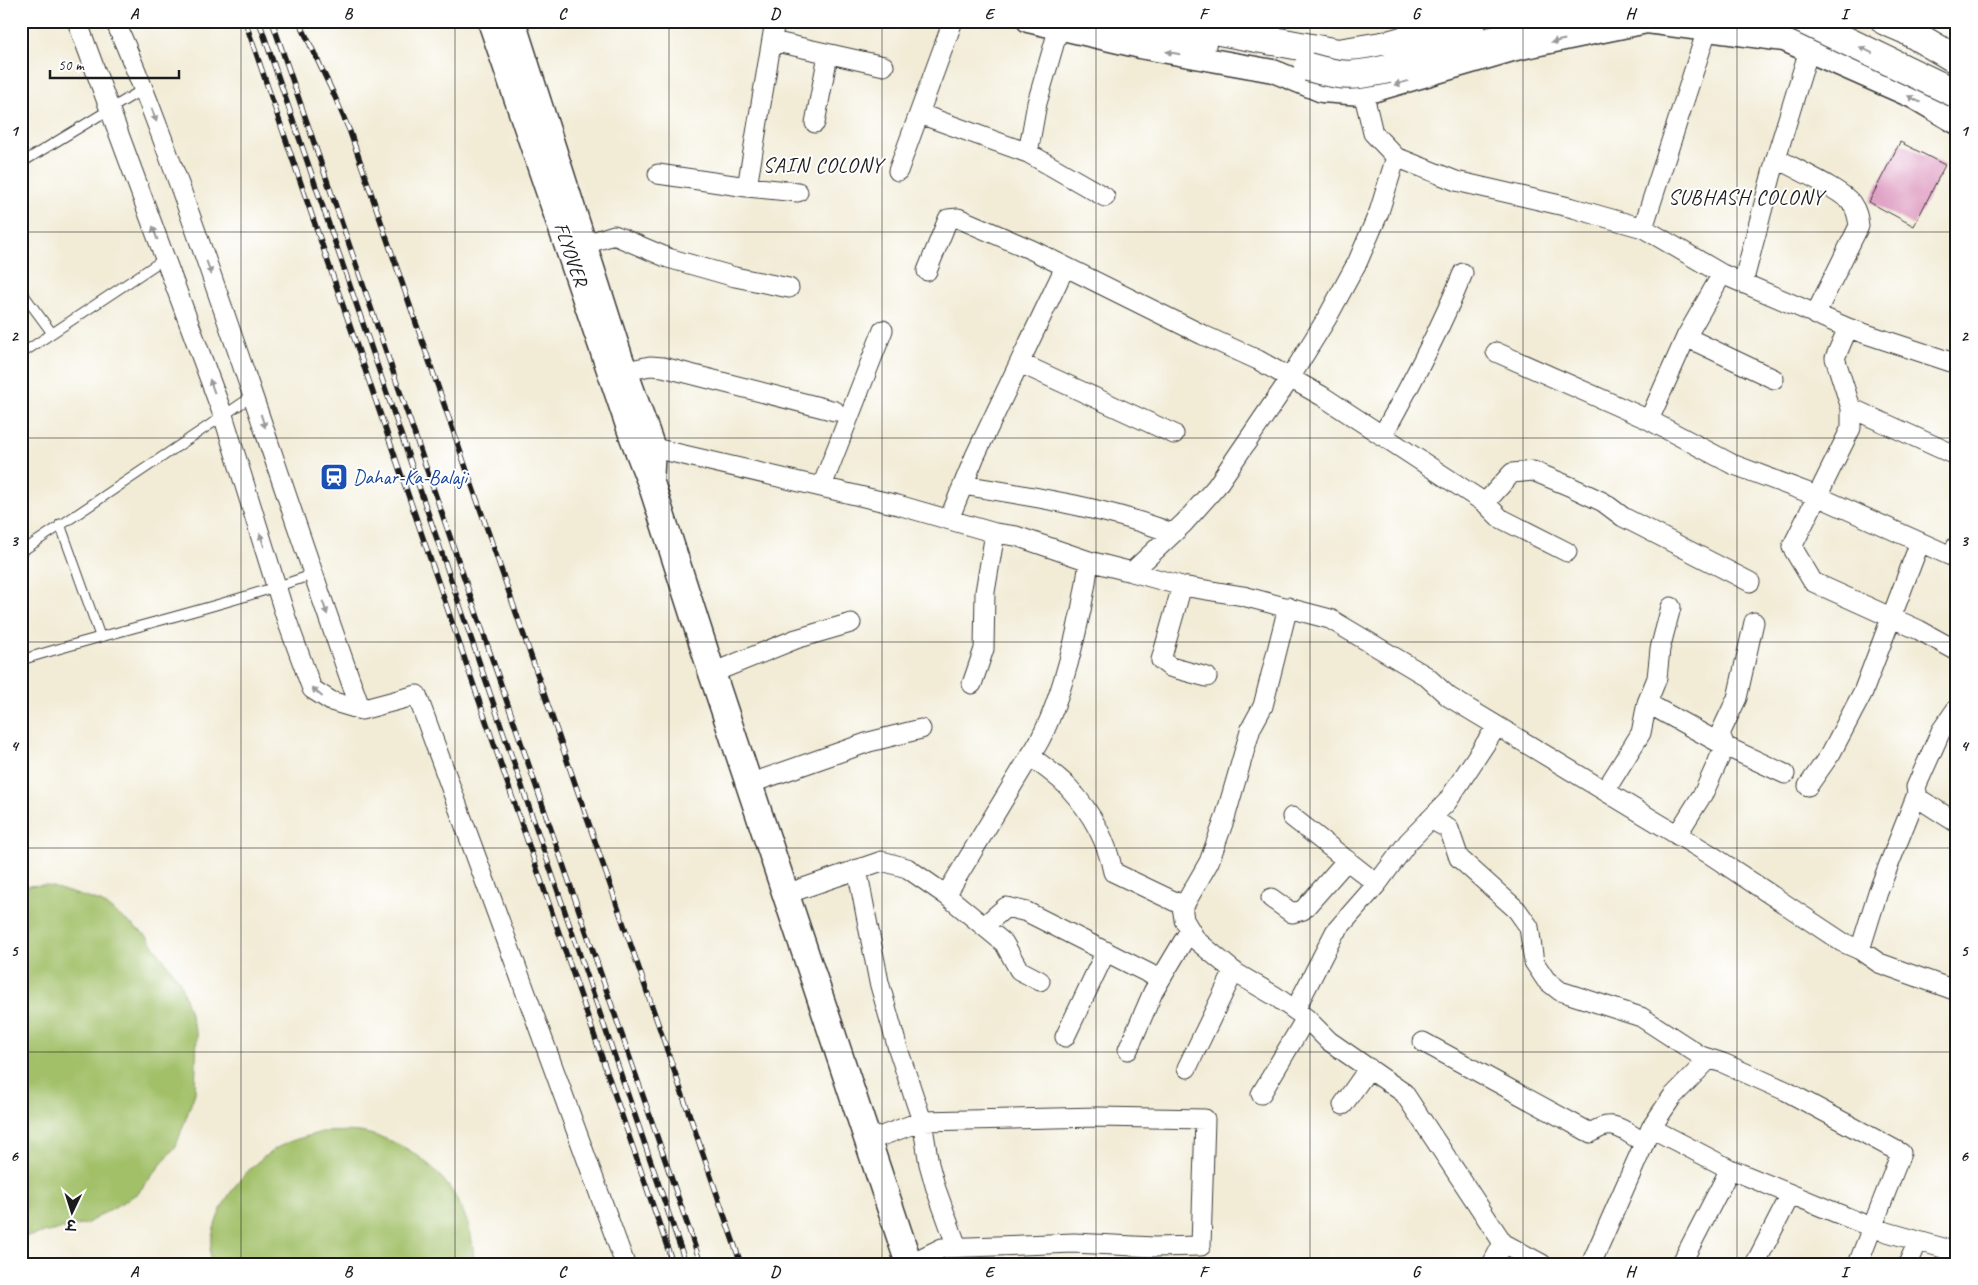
<svg xmlns="http://www.w3.org/2000/svg" width="1978" height="1285" viewBox="0 0 1978 1285" font-family="Caveat,'Playpen Sans Deva',sans-serif">
	<rect width="100%" height="100%" fill="#fff"/>
	<filter id="ink" filterUnits="userSpaceOnUse"><feTurbulence type="fractalNoise" baseFrequency=".02" numOctaves="2"/><feDisplacementMap in="SourceGraphic" scale="10" xChannelSelector="R" yChannelSelector="G"/><feConvolveMatrix kernelMatrix="1 2 1 2 8 2 1 2 1" color-interpolation-filters="sRGB"/></filter>
	<filter id="wash" filterUnits="userSpaceOnUse"><feTurbulence type="fractalNoise" baseFrequency=".0096" numOctaves="4" result="noise"/><feDisplacementMap in="SourceGraphic" scale="20" xChannelSelector="R" yChannelSelector="G"/><feGaussianBlur stdDeviation="1.12" result="paint"/><feColorMatrix in="noise" values="0 0 0 0 0 0 0 0 0 0 0 0 0 0 0 0 0 1.4 0 .05"/><feComposite in="paint" operator="in"/></filter>
	<g filter="url(#wash)">
		<rect width="100%" height="100%" fill="#f2ecd7"/>
		<path fill="#a1c068" stroke="#5e6e42" d="M 46,885 L 101,902 L 147,936 L 180,982 L 197,1036 L 195,1093 L 176,1146 L 138,1193 L 86,1224 L 28,1236 L 21,1235 L 21,886 Z
			M 322,1132 C 336,1132 352,1130 365,1133 C 428,1146 474,1200 474,1264 L 210,1264 C 207,1215 240,1168 282,1145 C 294,1139 309,1136 322,1132 Z"/>
		<g id="blocks">
			<path fill="#d98cb8" d="M 1900,142 L 1945,165 L 1914,226 L 1869,202 Z"/>
		</g>
	</g>
	<g filter="url(#ink)">
		<use href="#blocks" fill-opacity="0" stroke="#3c3b38" stroke-width="1"/>
		<g fill="none" stroke-linecap="round" stroke-linejoin="round">
			<defs>
				<path id="service" d="M 21,163 L 145,88
					M 21,291 L 52,333
					M 21,354 L 164,259
					M 60,524 L 100,636
					M 21,552 L 254,395
					M 21,660 C 118,630 218,608 314,574"/>
				<path id="minor" d="M 77,21 L 223,415 L 286,618 L 312,689 L 331,701 L 361,710 L 417,695 L 625,1264
					M 115,21 C 149,98 177,178 205,257 C 258,408 307,560 361,710
					M 1810,21 L 1809,50 L 1776,158 C 1793,168 1843,190 1852,204 C 1857,211 1858,218 1859,226 L 1815,315
					M 1059,27 L 1037,103 L 1028,153 L 1105,197
					M 772,41 L 884,66
					M 920,114 L 1028,153
					M 815,123 L 828,55
					M 1396,157 L 1456,181 L 1573,208 L 1643,228 L 1722,274 L 1743,283 L 1776,158
					M 898,171 L 953,21
					M 658,174 L 747,187 L 775,21
					M 747,187 L 798,192
					M 1643,228 L 1707,30
					M 586,244 L 614,235 L 668,258 L 735,277 L 789,288
					M 927,271 L 948,219 L 958,218 L 1032,250 L 1203,335 L 1258,360 L 1322,396 L 1485,503 L 1512,473 L 1533,471 L 1569,486 L 1603,502 L 1623,517 L 1750,582
					M 1743,283 L 1848,328 L 1957,364
					M 1848,328 L 1835,358 L 1851,408 L 1851,428 L 1792,547 L 1813,582 L 1919,630 L 1957,651
					M 1686,337 L 1774,379
					M 1496,352 L 1649,420 L 1732,464 L 1817,496 L 1951,556 L 1957,545
					M 1020,363 L 1174,434
					M 626,371 L 650,366 L 663,367 L 835,411
					M 1851,408 L 1957,456
					M 1649,420 L 1686,337 L 1722,274
					M 1382,436 C 1412,383 1440,330 1463,273
					M 654,448 L 898,505 L 995,533 L 1016,536 L 1089,561 L 1132,572 L 1184,523 L 1216,487 L 1285,386 L 1327,318 L 1358,261 L 1379,212 L 1396,157 L 1373,133 L 1360,79
					M 963,485 C 1030,496 1108,508 1172,533
					M 822,486 L 883,330
					M 1485,503 L 1500,518 L 1567,552
					M 949,519 L 975,456 L 1065,267
					M 1089,561 C 1083,612 1060,715 1030,756 C 1043,766 1058,776 1069,788 C 1091,812 1107,841 1113,872 L 1182,905 L 1184,920 L 1196,940 L 1236,973 L 1275,996 L 1306,1018 L 1329,1041 L 1404,1093 L 1503,1243 L 1542,1264
					M 1132,572 L 1182,586 L 1243,596 L 1330,619 L 1426,676 L 1449,697 L 1711,855 L 1842,942 L 1860,950 L 1879,963 L 1957,991
					M 1182,586 L 1161,660 L 1170,667 L 1207,677
					M 1754,622 L 1737,698 L 1720,734 L 1725,746 L 1785,774
					M 712,673 L 796,639 L 851,623
					M 972,684 L 984,649 L 985,592 L 995,533
					M 1647,703 L 1725,746 L 1704,792 L 1677,835
					M 1957,708 L 1941,731 L 1916,787 L 1918,798 L 1957,823
					M 749,784 L 869,742 L 921,729
					M 1808,786 L 1831,753 L 1863,692 L 1920,542
					M 1605,791 L 1641,733 L 1647,703 L 1657,678 L 1660,649 L 1671,607
					M 1292,817 L 1377,884
					M 1430,819 L 1449,829 L 1459,858 L 1517,910 L 1529,927 L 1534,962 L 1546,980 L 1560,991 L 1641,1017 L 1701,1056 L 1723,1063 L 1786,1091 L 1901,1153 L 1858,1264
					M 857,869 L 879,982 L 898,1049 L 922,1121 L 929,1164 L 936,1189 L 957,1247
					M 786,894 L 882,861 L 907,868 L 946,895 L 1004,943 L 1019,970 L 1040,981
					M 946,895 L 1030,756
					M 1271,898 L 1292,913 L 1303,910 L 1347,860
					M 1182,909 L 1209,862 L 1225,818 L 1251,728 L 1263,706 L 1288,607
					M 984,926 L 1006,907 L 1027,912 L 1160,979
					M 1860,950 L 1878,892 L 1917,794
					M 1295,1010 L 1335,932 L 1377,884 L 1408,842 L 1447,802 L 1497,726
					M 1065,1037 L 1106,951
					M 1423,1042 L 1585,1130 L 1591,1133 C 1614,1117 1623,1131 1645,1143
					M 1128,1050 L 1153,992 L 1190,930
					M 1187,1068 L 1234,971
					M 1261,1094 L 1306,1018
					M 1343,1105 L 1369,1068
					M 1651,1128 L 1730,1169 L 1873,1228 L 1957,1252
					M 868,1141 L 922,1121 L 1099,1117 L 1205,1119 L 1201,1246 L 1154,1247 L 1074,1243 L 942,1248 L 909,1264
					M 1492,1264 L 1503,1243
					M 1591,1264 L 1651,1128 L 1672,1097 L 1709,1059
					M 1681,1264 L 1730,1169
					M 1755,1264 L 1791,1194
					M 1908,1264 L 1918,1241"/>
				<path id="tertiary" d="M 514,21 L 622,359 L 654,448 L 652,485
					M 1028,21 L 1145,48 L 1273,71 L 1322,91 L 1362,94 L 1516,49 L 1647,22 L 1784,40 L 1913,97 L 1957,123"/>
				<path id="secondary" d="M 491,21 L 633,437 L 652,486 L 712,673 L 909,1264"/>
				<path id="primary" d="M 1109,21 L 1202,43
					M 1180,21 L 1219,31 L 1338,53 L 1388,45 L 1472,21
					M 1885,21 L 1906,30 L 1957,60
					M 1388,69 L 1446,52 L 1574,21"/>
			</defs>
			<use href="#service" stroke="#3c3b38" stroke-width="11"/>
			<use href="#minor" stroke="#3c3b38" stroke-width="21"/>
			<use href="#tertiary" stroke="#3c3b38" stroke-width="25"/>
			<use href="#secondary" stroke="#3c3b38" stroke-width="29"/>
			<use href="#primary" stroke="#3c3b38" stroke-width="30"/>
			<use href="#service" stroke="#fff" stroke-width="9"/>
			<use href="#minor" stroke="#fff" stroke-width="19"/>
			<use href="#tertiary" stroke="#fff" stroke-width="22"/>
			<use href="#secondary" stroke="#fff" stroke-width="26"/>
			<use href="#primary" stroke="#fff" stroke-width="28"/>
			<defs>
				<path id="rail" d="M 245,21 L 673,1264
					M 259,21 L 686,1264
					M 272,21 L 701,1264
					M 299,21 L 335,97 L 350,132 L 741,1264"/>
			</defs>
			<use href="#rail" stroke="#1c1c1c" stroke-width="5.5"/>
			<use href="#rail" stroke="#fff" stroke-width="4" stroke-dasharray="11" stroke-linecap="butt"/>
			<defs>
				<path id="primary-bridge" d="M 1805,21 L 1957,94
					M 1308,67 C 1343,77 1353,77 1388,69"/>
			</defs>
			<use href="#primary-bridge" stroke="#3c3b38" stroke-width="30" stroke-linecap="butt"/>
			<use href="#primary-bridge" stroke="#fff" stroke-width="28"/>
		</g>
		<defs><path id="oneway-solid" d="M-6-.8H1V-3.2L6.5 0L1 3.2V.8H-6Z" transform="scale(1.25)"/></defs>
		<g fill="#999">
			<use href="#oneway-solid" transform="translate(1558 41) rotate(168)"/>
			<use href="#oneway-solid" transform="translate(1866 50) rotate(-154)"/>
			<use href="#oneway-solid" transform="translate(1173 53) rotate(-170)"/>
			<use href="#oneway-solid" transform="translate(1401 83) rotate(164)"/>
			<use href="#oneway-solid" transform="translate(1914 99) rotate(-152)"/>
			<use href="#oneway-solid" transform="translate(154 115) rotate(70)"/>
			<use href="#oneway-solid" transform="translate(155 233) rotate(-110)"/>
			<use href="#oneway-solid" transform="translate(209 268) rotate(70)"/>
			<use href="#oneway-solid" transform="translate(212 386) rotate(-110)"/>
			<use href="#oneway-solid" transform="translate(263 421) rotate(72)"/>
			<use href="#oneway-solid" transform="translate(262 540) rotate(-107)"/>
			<use href="#oneway-solid" transform="translate(325 608) rotate(71)"/>
			<use href="#oneway-solid" transform="translate(317 692) rotate(-138)"/>
		</g>
	</g>
	<path fill="none" stroke="#1c1c1c" stroke-width="1" stroke-opacity="0.55" d="M 241,21 L 241,1264M 455,21 L 455,1264M 669,21 L 669,1264M 882,21 L 882,1264M 1096,21 L 1096,1264M 1310,21 L 1310,1264M 1523,21 L 1523,1264M 1737,21 L 1737,1264M 21,232 L 1957,232M 21,438 L 1957,438M 21,642 L 1957,642M 21,848 L 1957,848M 21,1052 L 1957,1052"/>
	<defs>
		<symbol id="station-square" viewBox="-11 -11 22 22"><rect x="-9" y="-9" width="18" height="18" rx="4" fill="#1a4fb4" stroke="#fff"/><path d="M-3-6H3Q5-6 5-4V2Q5 4 3 4L4.5 6H3L1.5 4h-3L-3 6H-4.5L-3 4Q-5 4-5 2V-4Q-5-6-3-6ZM-3.5-4v3h7v-3ZM-3.5 1v1.5H-2V1ZM2 1v1.5H3.5V1Z" fill="#fff"/></symbol>
	</defs>
	<g fill-rule="evenodd">
		<use href="#station-square" x="318" y="461" width="32" height="32"/>
	</g>
	<g text-anchor="middle" dominant-baseline="central" stroke-width="4" stroke-linejoin="round" paint-order="stroke">
		<g font-size="20" fill="#1c1c1c" stroke="#fff">
			<text transform="translate(571 254) rotate(71)">FLYOVER</text>
		</g>
		<g font-size="20" fill="#164399" stroke="#fff" text-anchor="start">
			<text x="353" y="477">Dahar-Ka-Balaji</text>
		</g>
		<g font-size="21" letter-spacing="1" fill="#1c1c1c" stroke="#fff">
			<text x="823" y="165">SAIN COLONY</text>
			<text x="1746" y="197">SUBHASH COLONY</text>
		</g>
	</g>
	<rect width="1978" height="1285" fill="none" stroke="#fff" stroke-width="55"/>
	<g transform="translate(72 1212) rotate(184)" stroke="#ffffff" stroke-width="4" paint-order="stroke">
	<path d="M0-4L9 19L0 12L-9 19Z" fill="#1c1c1c"/>
	<text y="-8" font-size="14" font-weight="bold" text-anchor="middle" fill="#1c1c1c">उ</text>
	</g>
	<path d="M50 70v8h129v-8" fill="none" stroke="#1c1c1c" stroke-width="2.5"/>
	<text x="58" y="70" font-size="15" fill="#1c1c1c" stroke="#ffffff" stroke-width="4" paint-order="stroke">50 m</text>
	<rect x="28" y="28" width="1922" height="1230" fill="none" stroke="#1c1c1c" stroke-width="2"/>
	<g font-size="16" text-anchor="middle" font-weight="bold" fill="#1c1c1c">
		<text x="134" y="19">A</text>
		<text x="348" y="19">B</text>
		<text x="562" y="19">C</text>
		<text x="775" y="19">D</text>
		<text x="989" y="19">E</text>
		<text x="1203" y="19">F</text>
		<text x="1416" y="19">G</text>
		<text x="1630" y="19">H</text>
		<text x="1844" y="19">I</text>
		<text x="14" y="136">1</text>
		<text x="1964" y="136">1</text>
		<text x="14" y="341">2</text>
		<text x="1964" y="341">2</text>
		<text x="14" y="546">3</text>
		<text x="1964" y="546">3</text>
		<text x="14" y="751">4</text>
		<text x="1964" y="751">4</text>
		<text x="14" y="956">5</text>
		<text x="1964" y="956">5</text>
		<text x="14" y="1161">6</text>
		<text x="1964" y="1161">6</text>
		<text x="134" y="1277">A</text>
		<text x="348" y="1277">B</text>
		<text x="562" y="1277">C</text>
		<text x="775" y="1277">D</text>
		<text x="989" y="1277">E</text>
		<text x="1203" y="1277">F</text>
		<text x="1416" y="1277">G</text>
		<text x="1630" y="1277">H</text>
		<text x="1844" y="1277">I</text>
	</g>
</svg>
